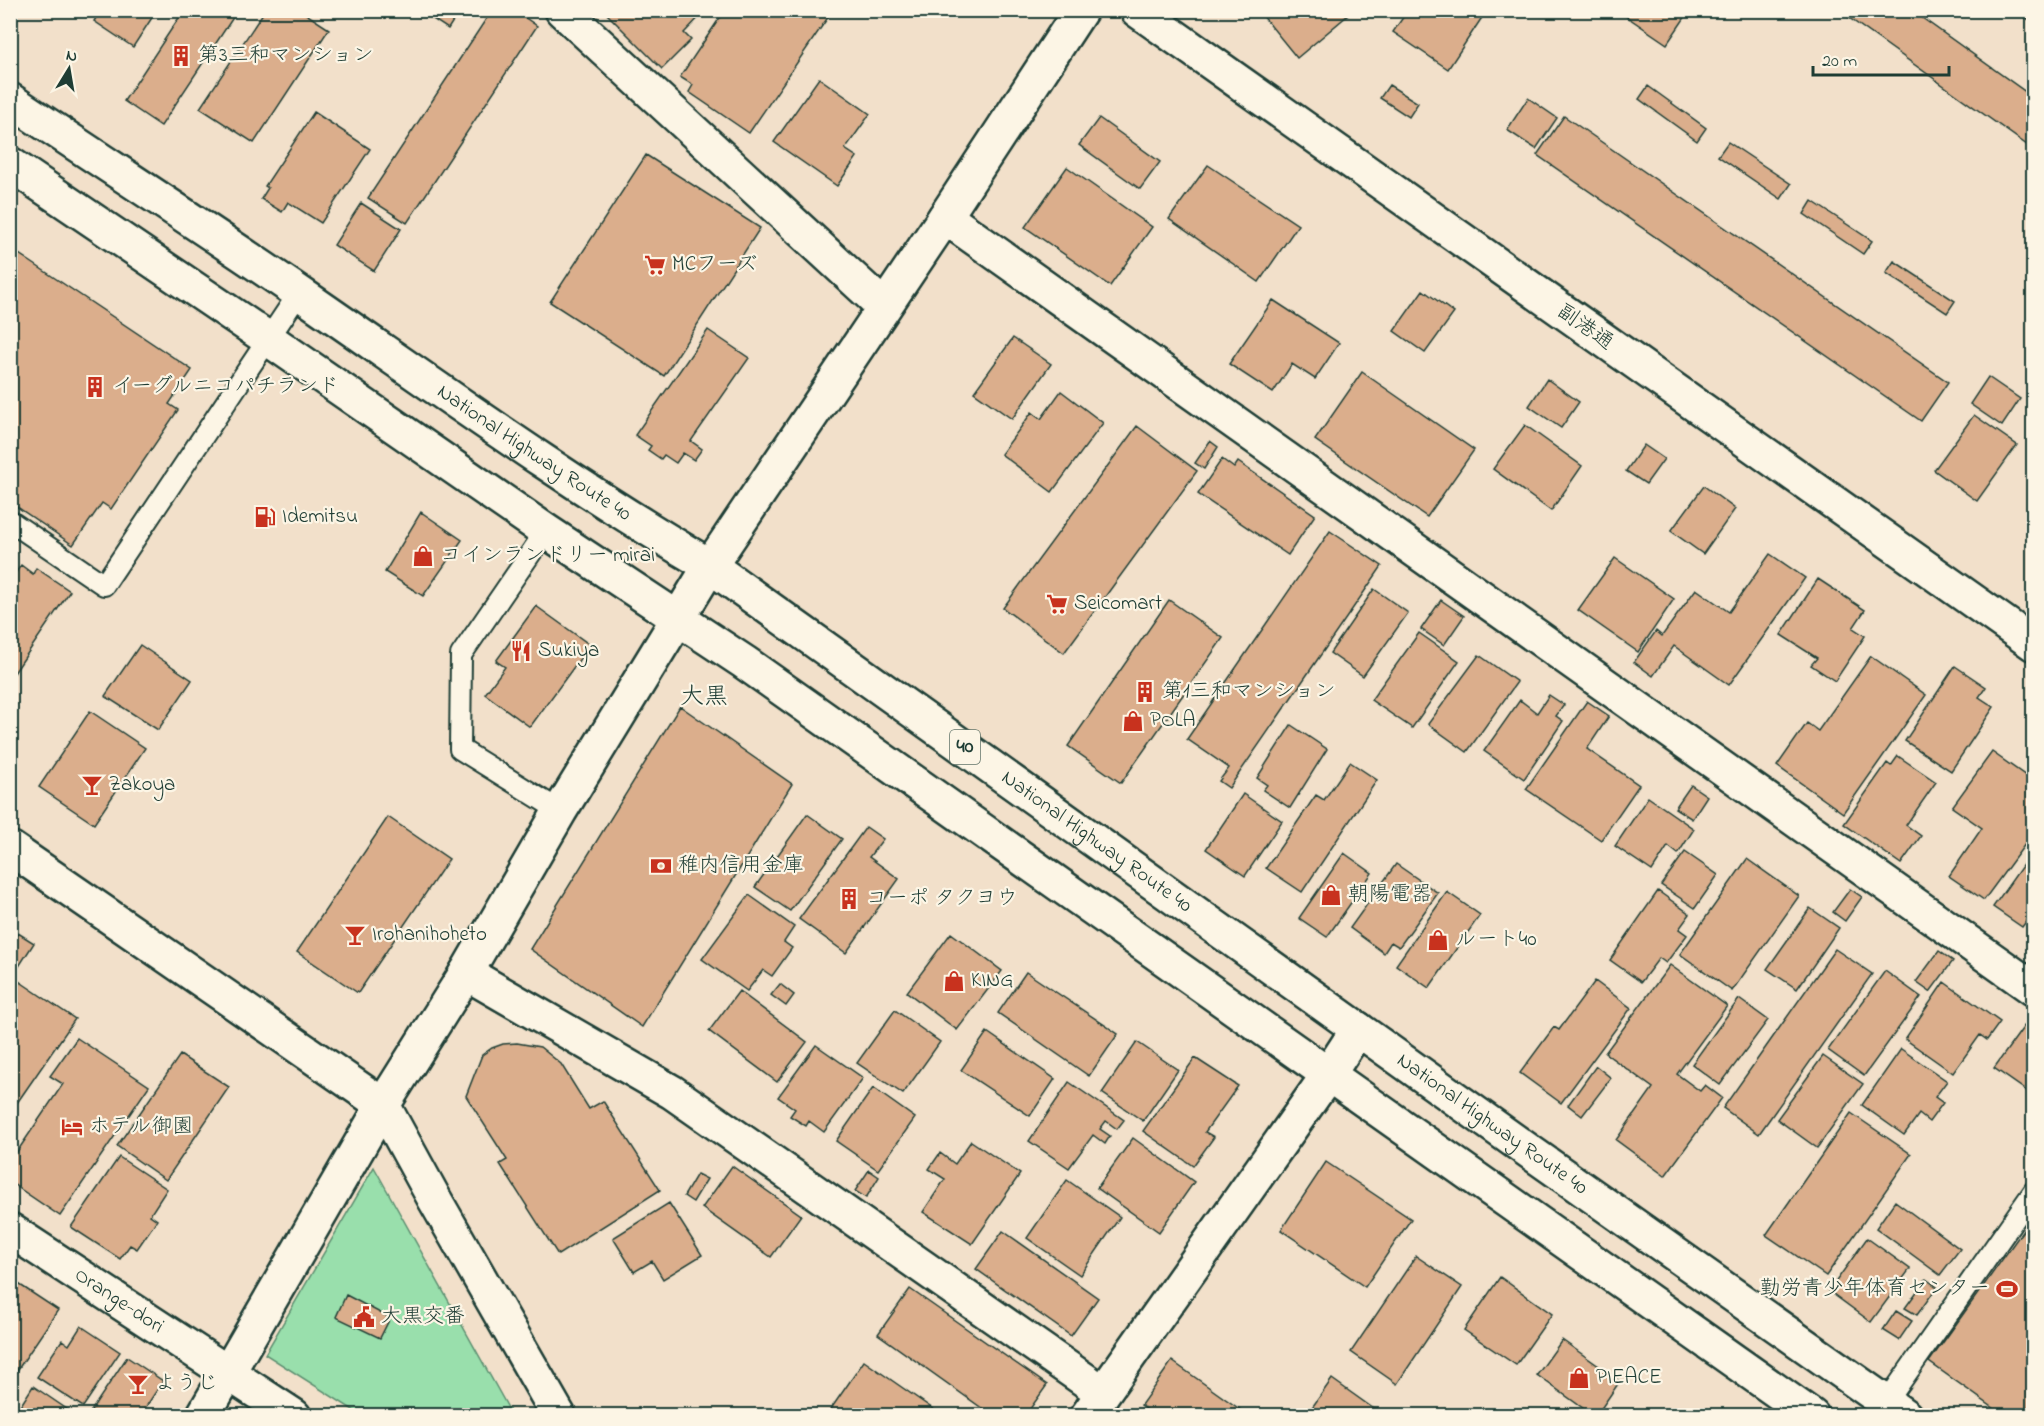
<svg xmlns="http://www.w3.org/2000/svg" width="2044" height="1426" viewBox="0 0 2044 1426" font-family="'Indie Flower','Klee One',sans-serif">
	<rect width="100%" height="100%" fill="#f2e0ca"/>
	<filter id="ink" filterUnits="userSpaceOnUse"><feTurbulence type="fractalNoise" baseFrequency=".0167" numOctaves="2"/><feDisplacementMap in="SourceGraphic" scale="12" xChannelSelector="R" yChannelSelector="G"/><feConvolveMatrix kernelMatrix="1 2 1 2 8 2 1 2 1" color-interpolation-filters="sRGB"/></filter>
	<g filter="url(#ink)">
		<path fill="#99dfac" stroke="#5c8e70" stroke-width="1.5" d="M 374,1167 L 512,1415 L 361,1415 L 265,1354 Z"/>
		<path fill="#dbae8c" stroke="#1f3d34" stroke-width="1.5" d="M 101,10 L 157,10 L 133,47 L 94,21 Z
			M 184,10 L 238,10 L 161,126 L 124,101 Z
			M 265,10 L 300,10 L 329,29 L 254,143 L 200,108 Z
			M 419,10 L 460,10 L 448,29 Z
			M 492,10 L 514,10 L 537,26 L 407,223 L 368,198 Z
			M 603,10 L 706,10 L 684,33 L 691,40 L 662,69 Z
			M 725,10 L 833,10 L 749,133 L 689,92 L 693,85 L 680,77 Z
			M 1258,10 L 1354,10 L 1297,58 Z
			M 1408,10 L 1487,10 L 1448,69 L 1393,32 Z
			M 1617,10 L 1690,10 L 1667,44 Z
			M 1838,10 L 1911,10 L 2034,98 L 2034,150 Z
			M 2019,10 L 2034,10 L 2034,23 L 2017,12 Z
			M 819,78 L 870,114 L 845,149 L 857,157 L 837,186 L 774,142 Z
			M 1389,85 L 1418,103 L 1409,117 L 1380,98 Z
			M 1648,86 L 1706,128 L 1697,141 L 1639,99 Z
			M 1528,98 L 1557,118 L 1536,149 L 1507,130 Z
			M 314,112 L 370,149 L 321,223 L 288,202 L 282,212 L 261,199 L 268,188 L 265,186 Z
			M 1564,116 L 1948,382 L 1921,421 L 1537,155 Z
			M 1099,118 L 1160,162 L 1140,189 L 1079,145 Z
			M 1728,142 L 1791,184 L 1781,199 L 1718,156 Z
			M 646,155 L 760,228 L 664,376 L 550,302 Z
			M 1208,165 L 1298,225 L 1259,282 L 1169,219 Z
			M 1067,167 L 1152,227 L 1110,286 L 1025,227 Z
			M 1812,201 L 1872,241 L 1863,254 L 1804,214 Z
			M 361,203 L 401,229 L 374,271 L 334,245 Z
			M 10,248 L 192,370 L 169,404 L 178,410 L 111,509 L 102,503 L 73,545 L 10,502 Z
			M 1894,261 L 1955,301 L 1947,313 L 1886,273 Z
			M 1423,290 L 1454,313 L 1425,353 L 1394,331 Z
			M 1273,300 L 1339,343 L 1315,379 L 1292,364 L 1273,393 L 1229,364 Z
			M 708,330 L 749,358 L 691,441 L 702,449 L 694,460 L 683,453 L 676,463 L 664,455 L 661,459 L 648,450 L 651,446 L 635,435 Z
			M 1013,338 L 1051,364 L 1012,419 L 974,392 Z
			M 1362,372 L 1474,450 L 1427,517 L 1315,440 Z
			M 1988,377 L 2020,399 L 2002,426 L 1970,404 Z
			M 1547,379 L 1579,402 L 1561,428 L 1529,406 Z
			M 1061,391 L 1103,423 L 1052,492 L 1001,454 L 1032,412 L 1041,419 Z
			M 1974,415 L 2017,445 L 1977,501 L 1934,470 Z
			M 1525,425 L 1582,466 L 1551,511 L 1493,469 Z
			M 1137,426 L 1197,471 L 1064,653 L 1003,608 Z
			M 1210,441 L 1218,447 L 1204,469 L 1195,463 Z
			M 1644,445 L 1664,459 L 1646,484 L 1626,471 Z
			M 1222,459 L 1234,468 L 1238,462 L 1315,515 L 1288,555 L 1198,494 Z
			M 1704,486 L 1735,509 L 1703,554 L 1671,531 Z
			M 421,512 L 462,540 L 423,596 L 385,572 Z
			M 1330,531 L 1382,566 L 1229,788 L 1219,781 L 1229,768 L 1187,739 Z
			M 1770,554 L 1805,578 L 1729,685 L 1674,646 L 1653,676 L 1634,662 L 1656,631 L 1662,636 L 1696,589 L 1729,612 Z
			M 1615,558 L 1674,599 L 1638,652 L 1578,610 Z
			M 21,565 L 33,574 L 36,568 L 70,591 L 10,679 L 10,581 Z
			M 1818,579 L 1865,610 L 1853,628 L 1865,636 L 1835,681 L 1811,665 L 1817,658 L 1781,635 Z
			M 1374,589 L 1408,613 L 1363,676 L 1330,653 Z
			M 1169,600 L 1223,638 L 1121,783 L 1068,746 Z
			M 1441,600 L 1464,616 L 1444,645 L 1421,629 Z
			M 536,606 L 590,645 L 530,727 L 485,694 L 505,667 L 496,661 Z
			M 1419,633 L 1459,661 L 1412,728 L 1371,700 Z
			M 140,645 L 192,680 L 158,730 L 105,696 Z
			M 1479,655 L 1517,682 L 1467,752 L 1428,724 Z
			M 1871,656 L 1926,695 L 1843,813 L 1777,766 L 1807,723 L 1818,731 Z
			M 1955,666 L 1986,687 L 1979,697 L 1994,707 L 1951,771 L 1905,741 Z
			M 1549,695 L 1564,705 L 1556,716 L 1563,721 L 1524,779 L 1484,751 L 1520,700 L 1537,713 Z
			M 1587,701 L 1609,716 L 1587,749 L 1639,785 L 1601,840 L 1526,789 Z
			M 680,706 L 792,784 L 642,1027 L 530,949 Z
			M 90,711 L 145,748 L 94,824 L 39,787 Z
			M 1291,725 L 1327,749 L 1290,808 L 1263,790 L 1267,785 L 1257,778 Z
			M 1992,752 L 2029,778 L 2034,773 L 2034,832 L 1984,900 L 1949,876 L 1982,828 L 1952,807 Z
			M 1898,756 L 1936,782 L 1906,825 L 1921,836 L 1901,864 L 1844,824 L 1887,763 L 1891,766 Z
			M 1350,762 L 1377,780 L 1302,892 L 1266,868 L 1316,795 L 1324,800 Z
			M 1691,785 L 1707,796 L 1692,819 L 1675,808 Z
			M 1243,794 L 1282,821 L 1245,876 L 1206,849 Z
			M 1648,797 L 1694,829 L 1678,854 L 1668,846 L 1652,871 L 1615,846 Z
			M 807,814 L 842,839 L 790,911 L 755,887 Z
			M 388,817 L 449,859 L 358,993 L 297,952 Z
			M 866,827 L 883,839 L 869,857 L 899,879 L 846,953 L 799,919 Z
			M 2034,849 L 2034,911 L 2022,927 L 1993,907 Z
			M 1685,852 L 1718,875 L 1695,908 L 1661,885 Z
			M 1344,853 L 1372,873 L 1327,937 L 1299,918 Z
			M 1747,859 L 1799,896 L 1732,991 L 1680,954 Z
			M 1396,864 L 1438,893 L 1399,947 L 1391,942 L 1384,953 L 1350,928 Z
			M 1850,889 L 1862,897 L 1845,921 L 1833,912 Z
			M 1658,891 L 1690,914 L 1679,929 L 1687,935 L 1666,963 L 1659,958 L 1641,982 L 1610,960 Z
			M 1447,892 L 1480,915 L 1429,988 L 1396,965 Z
			M 749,895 L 794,927 L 784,942 L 792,948 L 772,976 L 763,970 L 747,991 L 702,959 Z
			M 1810,908 L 1839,928 L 1797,989 L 1767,969 Z
			M 18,933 L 34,943 L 16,971 L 10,967 L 10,944 Z
			M 951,933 L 1002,971 L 957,1030 L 907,992 Z
			M 1835,949 L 1872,974 L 1759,1134 L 1723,1108 Z
			M 1939,951 L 1953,961 L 1930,992 L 1916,982 Z
			M 1670,965 L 1727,1006 L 1677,1074 L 1700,1091 L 1705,1085 L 1722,1098 L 1665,1176 L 1616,1140 L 1653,1088 L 1605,1053 Z
			M 1885,971 L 1921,997 L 1864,1076 L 1828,1050 Z
			M 1026,972 L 1118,1034 L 1089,1076 L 998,1013 Z
			M 10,975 L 75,1019 L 10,1113 Z
			M 1595,981 L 1631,1008 L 1561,1103 L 1520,1073 L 1554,1027 L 1559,1030 Z
			M 1944,982 L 2000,1022 L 1987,1040 L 1980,1035 L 1953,1073 L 1905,1039 Z
			M 780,984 L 794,995 L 786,1006 L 771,995 Z
			M 739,991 L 807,1042 L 777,1082 L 709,1031 Z
			M 1739,999 L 1768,1020 L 1720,1085 L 1692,1064 Z
			M 895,1010 L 940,1042 L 903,1094 L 857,1063 Z
			M 2030,1018 L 2034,1020 L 2034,1096 L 1994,1068 Z
			M 987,1032 L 1055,1079 L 1030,1116 L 961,1070 Z
			M 77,1038 L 149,1086 L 60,1216 L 10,1182 L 10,1162 L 63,1084 L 50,1076 Z
			M 1137,1042 L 1178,1070 L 1143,1121 L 1102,1093 Z
			M 517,1043 L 540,1047 L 561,1064 L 589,1109 L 603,1101 L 660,1190 L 558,1255 L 500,1164 L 507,1160 L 466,1096 L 482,1055 L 492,1048 L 503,1044 Z
			M 816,1045 L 863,1078 L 824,1132 L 809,1121 L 806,1126 L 790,1116 L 795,1109 L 778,1097 Z
			M 1901,1049 L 1947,1081 L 1935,1097 L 1943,1103 L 1929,1122 L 1919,1114 L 1904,1135 L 1862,1105 Z
			M 180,1055 L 229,1087 L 166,1180 L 117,1146 Z
			M 1823,1056 L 1863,1084 L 1817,1148 L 1777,1119 Z
			M 1195,1058 L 1238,1086 L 1205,1132 L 1214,1137 L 1193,1166 L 1143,1131 Z
			M 1596,1066 L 1611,1078 L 1582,1116 L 1568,1105 Z
			M 1069,1082 L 1124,1120 L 1117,1129 L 1106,1121 L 1100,1129 L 1110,1136 L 1105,1144 L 1093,1135 L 1069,1168 L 1029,1141 Z
			M 873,1088 L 915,1118 L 878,1170 L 836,1141 Z
			M 1851,1113 L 1911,1154 L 1826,1276 L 1766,1235 Z
			M 1133,1138 L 1194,1182 L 1159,1232 L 1097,1188 Z
			M 971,1141 L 1020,1174 L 972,1244 L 923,1212 L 945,1179 L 929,1169 L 940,1153 L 955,1164 Z
			M 119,1157 L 167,1189 L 150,1215 L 157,1220 L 137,1249 L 130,1245 L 120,1259 L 71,1227 Z
			M 1326,1162 L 1411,1219 L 1365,1287 L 1281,1230 Z
			M 732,1166 L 801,1215 L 771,1257 L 702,1208 Z
			M 869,1170 L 879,1177 L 866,1198 L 855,1191 Z
			M 697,1174 L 707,1179 L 693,1202 L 684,1196 Z
			M 1067,1180 L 1120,1217 L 1080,1275 L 1027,1238 Z
			M 1895,1201 L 1960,1249 L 1940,1275 L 1876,1228 Z
			M 669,1203 L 702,1255 L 663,1279 L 652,1261 L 634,1272 L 613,1238 Z
			M 2034,1215 L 2034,1416 L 2005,1416 L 1929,1362 Z
			M 1003,1231 L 1098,1298 L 1071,1336 L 976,1269 Z
			M 1867,1238 L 1910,1269 L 1871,1322 L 1829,1291 Z
			M 1416,1256 L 1462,1287 L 1397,1384 L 1351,1352 Z
			M 1500,1277 L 1552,1314 L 1516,1365 L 1464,1330 Z
			M 1926,1279 L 1937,1287 L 1917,1315 L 1905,1308 Z
			M 14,1281 L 58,1310 L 10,1381 L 10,1287 Z
			M 910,1289 L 1047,1385 L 1025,1416 L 993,1416 L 878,1334 Z
			M 346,1295 L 390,1318 L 380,1338 L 336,1317 Z
			M 1896,1311 L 1912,1321 L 1899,1340 L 1883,1330 Z
			M 81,1326 L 120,1352 L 83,1407 L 37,1377 L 62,1340 L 69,1345 Z
			M 1562,1340 L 1620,1381 L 1596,1416 L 1594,1416 L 1537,1375 Z
			M 127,1357 L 163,1381 L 140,1416 L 98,1416 L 91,1411 Z
			M 864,1361 L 943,1416 L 826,1416 Z
			M 1172,1361 L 1248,1415 L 1155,1416 L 1141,1405 Z
			M 1332,1379 L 1381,1414 L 1380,1416 L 1306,1416 Z
			M 33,1386 L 77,1416 L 14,1416 Z"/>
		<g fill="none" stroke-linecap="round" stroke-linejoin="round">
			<defs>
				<path id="service" d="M 10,521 L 104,585 L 299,293
					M 546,531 L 461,655 L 460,749 L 560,811
					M 1881,1410 L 2034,1191"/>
				<g id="minor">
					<path d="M 562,10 L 883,306"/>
					<path d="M 945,217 L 2034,989"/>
					<path d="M 466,973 L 672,1092 L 1102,1392"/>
					<path id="s1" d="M 10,1230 L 294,1416"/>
					<path d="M 1087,1416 L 1328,1075 L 1358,1029"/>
				</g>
				<path id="tertiary" d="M 1137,10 L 2034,644
					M 10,848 L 383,1105 L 435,1200 L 559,1416
					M 203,1416 L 383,1105 L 466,973 L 560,811 L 710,566 L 945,217 L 1081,10"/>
				<g id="trunk">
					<path id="s2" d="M 10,100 C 107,165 205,228 301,294 C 436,387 568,483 710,566 L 1516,1142 L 1905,1416"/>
					<path d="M 10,164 L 267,338 L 546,531 L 744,662 L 1812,1416"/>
				</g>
			</defs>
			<use href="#service" stroke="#1f3d34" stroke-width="24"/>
			<use href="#minor" stroke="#1f3d34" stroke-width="38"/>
			<use href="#tertiary" stroke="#1f3d34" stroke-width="38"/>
			<use href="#trunk" stroke="#1f3d34" stroke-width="38"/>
			<use href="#service" stroke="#fcf5e5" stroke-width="20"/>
			<use href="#minor" stroke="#fcf5e5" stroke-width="33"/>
			<use href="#tertiary" stroke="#fcf5e5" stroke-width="33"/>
			<use href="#trunk" stroke="#fcf5e5" stroke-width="33"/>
		</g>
	</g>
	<defs>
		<symbol id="building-bare" viewBox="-9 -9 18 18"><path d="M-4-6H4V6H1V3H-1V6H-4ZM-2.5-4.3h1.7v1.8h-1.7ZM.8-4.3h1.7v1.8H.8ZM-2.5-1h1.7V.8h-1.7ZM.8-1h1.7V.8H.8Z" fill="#c8321e" stroke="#fcf5e5" stroke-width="2.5" paint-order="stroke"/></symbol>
		<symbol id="supermarket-bare" viewBox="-9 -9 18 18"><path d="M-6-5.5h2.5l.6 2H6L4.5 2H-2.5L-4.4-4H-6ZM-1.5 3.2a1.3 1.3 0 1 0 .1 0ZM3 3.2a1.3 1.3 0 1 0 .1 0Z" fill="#c8321e" stroke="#fcf5e5" stroke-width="2.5" paint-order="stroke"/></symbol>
		<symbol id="fuel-bare" viewBox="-9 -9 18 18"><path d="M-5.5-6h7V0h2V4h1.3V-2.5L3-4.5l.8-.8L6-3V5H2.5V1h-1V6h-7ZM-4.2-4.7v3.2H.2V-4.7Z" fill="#c8321e" stroke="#fcf5e5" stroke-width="2.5" paint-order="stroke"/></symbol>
		<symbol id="shop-bare" viewBox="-9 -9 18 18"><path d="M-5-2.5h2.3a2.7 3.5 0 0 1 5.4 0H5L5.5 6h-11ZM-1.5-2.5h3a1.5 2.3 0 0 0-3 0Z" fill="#c8321e" stroke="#fcf5e5" stroke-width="2.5" paint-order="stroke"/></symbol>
		<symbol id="restaurant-bare" viewBox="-9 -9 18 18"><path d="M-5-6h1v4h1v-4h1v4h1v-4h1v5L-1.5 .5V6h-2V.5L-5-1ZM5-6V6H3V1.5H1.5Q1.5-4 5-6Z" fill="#c8321e" stroke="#fcf5e5" stroke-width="2.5" paint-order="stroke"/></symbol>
		<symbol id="bar-bare" viewBox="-9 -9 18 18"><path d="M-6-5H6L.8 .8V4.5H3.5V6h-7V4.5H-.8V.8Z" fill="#c8321e" stroke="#fcf5e5" stroke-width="2.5" paint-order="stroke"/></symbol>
		<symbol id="bank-bare" viewBox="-9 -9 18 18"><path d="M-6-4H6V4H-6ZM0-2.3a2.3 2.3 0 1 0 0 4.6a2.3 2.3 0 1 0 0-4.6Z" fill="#c8321e" stroke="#fcf5e5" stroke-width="2.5" paint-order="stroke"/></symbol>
		<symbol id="hotel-bare" viewBox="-9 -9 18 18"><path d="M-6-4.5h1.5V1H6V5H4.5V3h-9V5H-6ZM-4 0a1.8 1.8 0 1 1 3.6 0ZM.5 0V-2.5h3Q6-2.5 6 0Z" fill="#c8321e" stroke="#fcf5e5" stroke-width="2.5" paint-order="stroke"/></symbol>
		<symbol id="stadium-bare" viewBox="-9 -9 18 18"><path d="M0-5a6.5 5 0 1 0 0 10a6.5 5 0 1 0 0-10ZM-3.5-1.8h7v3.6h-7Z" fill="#c8321e" stroke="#fcf5e5" stroke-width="2.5" paint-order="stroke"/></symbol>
		<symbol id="civic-bare" viewBox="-9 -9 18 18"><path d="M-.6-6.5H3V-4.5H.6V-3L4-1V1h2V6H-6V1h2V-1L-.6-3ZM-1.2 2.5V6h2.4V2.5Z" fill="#c8321e" stroke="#fcf5e5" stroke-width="2.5" paint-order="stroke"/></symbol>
	</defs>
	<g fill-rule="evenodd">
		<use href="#building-bare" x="166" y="41" width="30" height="30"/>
		<use href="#supermarket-bare" x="640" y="250" width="30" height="30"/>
		<use href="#building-bare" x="80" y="372" width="30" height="30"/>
		<use href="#fuel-bare" x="250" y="502" width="30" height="30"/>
		<use href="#shop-bare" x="408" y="541" width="30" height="30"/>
		<use href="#supermarket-bare" x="1042" y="589" width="30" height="30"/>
		<use href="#restaurant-bare" x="506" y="636" width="30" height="30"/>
		<use href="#building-bare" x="1130" y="677" width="30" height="30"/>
		<use href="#shop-bare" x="1118" y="706" width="30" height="30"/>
		<use href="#bar-bare" x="77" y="770" width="30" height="30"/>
		<use href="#bank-bare" x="646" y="851" width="30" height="30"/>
		<use href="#shop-bare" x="1316" y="880" width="30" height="30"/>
		<use href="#building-bare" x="834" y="884" width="30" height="30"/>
		<use href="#bar-bare" x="340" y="920" width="30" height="30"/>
		<use href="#shop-bare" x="1423" y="925" width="30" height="30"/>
		<use href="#shop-bare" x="939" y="966" width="30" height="30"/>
		<use href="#hotel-bare" x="57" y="1112" width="30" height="30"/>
		<use href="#stadium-bare" x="1992" y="1274" width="30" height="30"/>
		<use href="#civic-bare" x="349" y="1302" width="30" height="30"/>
		<use href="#shop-bare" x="1564" y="1363" width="30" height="30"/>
		<use href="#bar-bare" x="123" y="1369" width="30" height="30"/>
	</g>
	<g text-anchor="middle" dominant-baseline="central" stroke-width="4.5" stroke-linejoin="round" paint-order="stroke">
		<rect fill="#fcf5e5" stroke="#617469" stroke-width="1.5" x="950" y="730" width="30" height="34" rx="4.5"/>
		<g font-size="20" font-weight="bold" fill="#1f3d34">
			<text x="965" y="747">40</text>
		</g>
		<g font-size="21" fill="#1f3d34" stroke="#fcf5e5" text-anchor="start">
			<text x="198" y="56">第3三和マンション</text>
			<text x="672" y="265">MCフーズ</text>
			<text x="112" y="387">イーグルニコパチランド</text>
			<text x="282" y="517">Idemitsu</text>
			<text x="440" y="556">コインランドリー mirai</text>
			<text x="1074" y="604">Seicomart</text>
			<text x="538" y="651">Sukiya</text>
			<text x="1162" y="692">第1三和マンション</text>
			<text x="1150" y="721">POLA</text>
			<text x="109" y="785">Zakoya</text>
			<text x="678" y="866">稚内信用金庫</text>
			<text x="1348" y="895">朝陽電器</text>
			<text x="866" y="899">コーポ タクヨウ</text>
			<text x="372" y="935">Irohanihoheto</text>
			<text x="1455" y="940">ルート40</text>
			<text x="971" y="981">KING</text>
			<text x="89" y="1127">ホテル御園</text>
			<text x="1990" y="1289" text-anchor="end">勤労青少年体育センター</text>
			<text x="381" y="1317">大黒交番</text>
			<text x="1596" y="1378">PIEACE</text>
			<text x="155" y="1384">ようじ</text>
		</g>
		<g font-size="21" fill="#1f3d34" stroke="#fcf5e5">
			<text transform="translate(1585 328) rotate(35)">副港通</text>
			<text stroke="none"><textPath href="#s2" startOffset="632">National Highway Route 40</textPath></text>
			<text stroke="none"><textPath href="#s2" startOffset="1316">National Highway Route 40</textPath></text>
			<text stroke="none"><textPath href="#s2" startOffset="1802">National Highway Route 40</textPath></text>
			<text stroke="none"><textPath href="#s1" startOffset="130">Orange-dori</textPath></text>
		</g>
		<g font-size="24" fill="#1f3d34" stroke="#fcf5e5">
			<text x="704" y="697">大黒</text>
		</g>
	</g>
	<rect width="2044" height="1426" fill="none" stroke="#fcf5e5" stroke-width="36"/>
	<rect x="18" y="18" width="2008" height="1390" fill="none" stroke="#1f3d34" stroke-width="2" filter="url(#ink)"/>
	<g transform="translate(69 69) rotate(11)" stroke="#fcf5e5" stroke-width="4.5" paint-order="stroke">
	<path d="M0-4.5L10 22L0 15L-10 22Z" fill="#1f3d34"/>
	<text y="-9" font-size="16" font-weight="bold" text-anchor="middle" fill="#1f3d34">N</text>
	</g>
	<path d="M1813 66v9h136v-9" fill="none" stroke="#1f3d34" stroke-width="3"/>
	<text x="1822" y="66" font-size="18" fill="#1f3d34" stroke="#fcf5e5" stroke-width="4.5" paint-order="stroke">20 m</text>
</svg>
